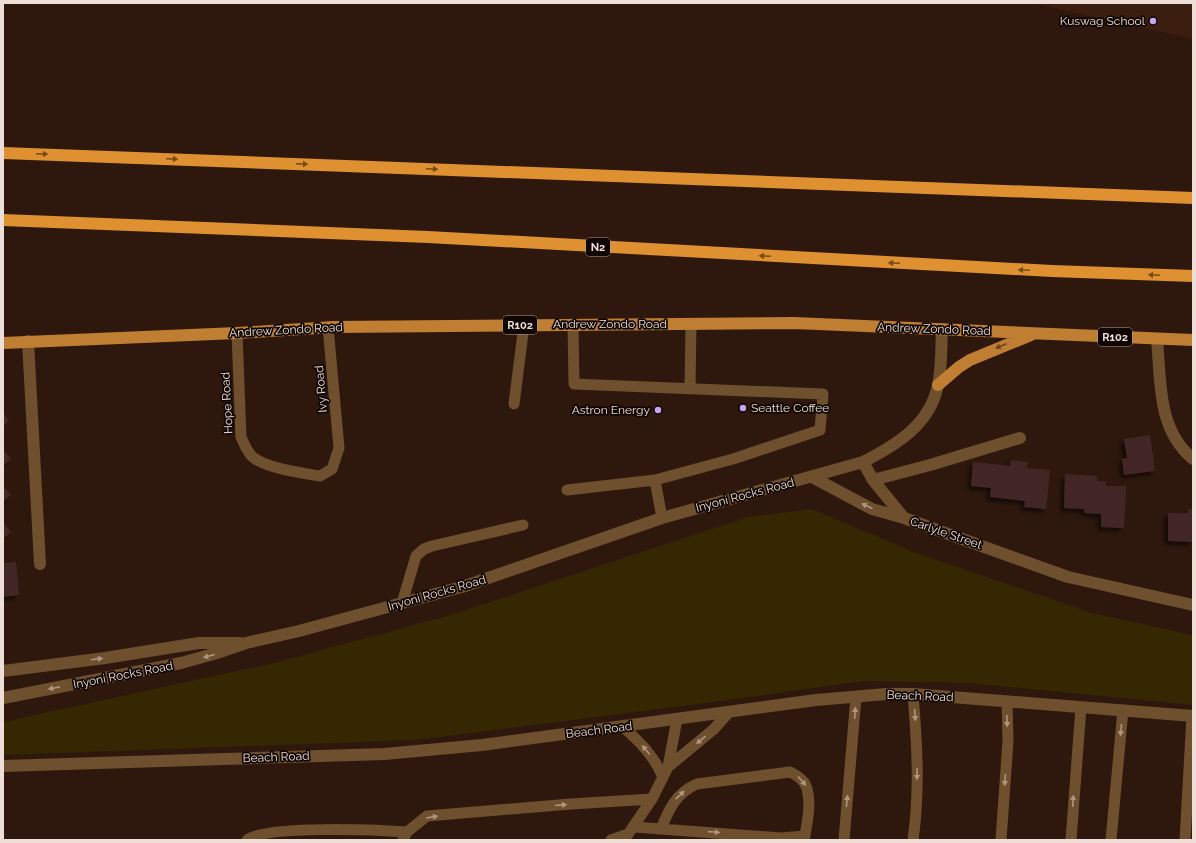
<svg xmlns="http://www.w3.org/2000/svg" width="1196" height="843" viewBox="0 0 1196 843" font-family="Raleway,sans-serif">
	<defs>
		<filter id="shadow"><feDropShadow dx="-3.5" dy="3.5" stdDeviation="2" flood-color="#0009"/></filter>
	</defs>
	<rect width="100%" height="100%" fill="#2e180d"/>
	<path fill="#3b1e10" d="M 1032,3 L 1193,3 L 1193,39 Z"/>
	<path fill="#352701" d="M 812,509 L 916,553 L 1092,613 L 1193,635 L 1193,705 L 969,683 L 863,681 L 721,701 L 416,740 L 3,755 L 3,722 L 278,662 L 451,615 L 748,517 Z"/>
	<path fill="#432826" filter="url(#shadow)" d="M 3,413 L 9,421 L 3,426 Z
		M 1150,435 L 1155,471 L 1124,475 L 1122,459 L 1127,458 L 1124,439 Z
		M 3,449 L 11,459 L 3,466 Z
		M 1011,460 L 1028,462 L 1027,468 L 1050,470 L 1046,509 L 1024,507 L 1025,501 L 990,497 L 991,488 L 971,486 L 973,462 L 1010,466 Z
		M 1065,474 L 1097,476 L 1097,481 L 1106,481 L 1106,486 L 1126,486 L 1124,528 L 1101,527 L 1101,514 L 1084,513 L 1084,509 L 1064,508 Z
		M 3,486 L 11,495 L 3,502 Z
		M 1188,509 L 1193,509 L 1193,542 L 1168,541 L 1168,513 L 1188,513 Z
		M 3,522 L 11,532 L 3,539 Z
		M 16,562 L 19,595 L 3,597 L 3,563 Z"/>
	<g fill="none" stroke-linecap="round" stroke-linejoin="round">
		<path stroke="#6e4f2e" stroke-width="11" d="M 573,324 L 574,384 L 823,394 L 820,430 L 733,459 L 655,480
			M 237,333 L 241,437 C 245,445 247,453 254,458 C 269,469 302,473 320,476 L 332,469 L 339,448 L 328,327
			M 690,388 L 691,324
			M 514,404 L 524,325
			M 567,490 L 655,480 L 662,518
			M 402,603 L 416,556 L 424,549 L 432,546 L 523,525
			M 623,727 C 640,742 654,756 663,777
			M 668,767 L 714,729 L 729,712
			M 634,827 L 781,838 L 805,836
			M 661,829 C 669,809 676,793 697,784 L 790,772 C 797,776 803,779 806,786 C 812,801 807,825 804,840
			M 247,840 C 266,825 378,830 407,832
			M 403,840 L 407,832 L 427,816 L 571,804 L 652,799
			M 611,840 L 628,834
			M 624,840 L 652,799 L 668,767 L 677,719
			M 844,840 L 856,697
			M 913,840 C 920,791 917,743 913,694
			M 1001,840 L 1008,741 L 1007,701
			M 1071,840 L 1081,707
			M 1111,840 L 1123,710
			M 1185,840 L 1192,716"/>
		<path stroke="#6e4f2e" stroke-width="12" d="M 942,329 C 941,347 942,367 938,385 C 930,425 896,445 863,462 L 873,480 L 904,518 L 1068,577 L 1193,605
			M 1157,339 C 1161,382 1157,429 1193,459
			M 28,341 L 40,564
			M 812,477 L 872,509 L 904,518
			M 873,480 L 930,465 L 1020,438
			M 3,671 L 105,658 L 199,643 L 240,643
			M 3,698 L 181,663 L 217,653 L 246,643 L 299,631 L 465,586 L 662,518 L 863,462
			M 3,766 L 384,754 L 482,745 L 816,700 L 886,694 L 913,694 L 1193,716"/>
		<path stroke="#bf7e32" stroke-width="12" d="M 3,343 L 237,333 L 334,327 L 794,323 L 1193,340
			M 938,385 L 959,367 L 970,360 L 1031,335"/>
		<path stroke="#df9030" stroke-width="12" d="M 3,153 L 1193,198
			M 3,220 L 428,237 L 1052,271 L 1193,276"/>
	</g>
	<defs><path id="oneway-solid" d="M-6-.8H1V-3.2L6.5 0L1 3.2V.8H-6Z"/></defs>
	<g fill="#774b1a">
		<use href="#oneway-solid" transform="translate(42 154) rotate(2)"/>
		<use href="#oneway-solid" transform="translate(172 159) rotate(2)"/>
		<use href="#oneway-solid" transform="translate(302 164) rotate(2)"/>
		<use href="#oneway-solid" transform="translate(432 169) rotate(2)"/>
		<use href="#oneway-solid" transform="translate(765 256) rotate(-177)"/>
		<use href="#oneway-solid" transform="translate(894 263) rotate(-177)"/>
		<use href="#oneway-solid" transform="translate(1024 270) rotate(-177)"/>
		<use href="#oneway-solid" transform="translate(1154 275) rotate(-178)"/>
	</g>
	<use fill="#67421a" href="#oneway-solid" transform="translate(1001 346) rotate(158)"/>
	<g fill="#ae9682">
		<use href="#oneway-solid" transform="translate(867 506) rotate(-155)"/>
		<use href="#oneway-solid" transform="translate(209 656) rotate(165)"/>
		<use href="#oneway-solid" transform="translate(97 659) rotate(-7)"/>
		<use href="#oneway-solid" transform="translate(54 688) rotate(169)"/>
		<use href="#oneway-solid" transform="translate(855 713) rotate(-87)"/>
		<use href="#oneway-solid" transform="translate(915 715) rotate(86)"/>
		<use href="#oneway-solid" transform="translate(1007 721) rotate(89)"/>
		<use href="#oneway-solid" transform="translate(1121 730) rotate(96)"/>
		<use href="#oneway-solid" transform="translate(701 740) rotate(141)"/>
		<use href="#oneway-solid" transform="translate(646 750) rotate(-130)"/>
		<use href="#oneway-solid" transform="translate(917 774) rotate(91)"/>
		<use href="#oneway-solid" transform="translate(1005 780) rotate(94)"/>
		<use href="#oneway-solid" transform="translate(802 781) rotate(49)"/>
		<use href="#oneway-solid" transform="translate(680 795) rotate(-44)"/>
		<use href="#oneway-solid" transform="translate(847 801) rotate(-84)"/>
		<use href="#oneway-solid" transform="translate(1073 801) rotate(-87)"/>
		<use href="#oneway-solid" transform="translate(561 805) rotate(-5)"/>
		<use href="#oneway-solid" transform="translate(432 817) rotate(-9)"/>
		<use href="#oneway-solid" transform="translate(714 832) rotate(4)"/>
	</g>
	<g fill="#c4a7f1" stroke="#0f0603" stroke-width="1.5">
		<circle cx="1153" cy="21" r="4"/>
		<circle cx="743" cy="408" r="4"/>
		<circle cx="658" cy="410" r="4"/>
	</g>
	<g text-anchor="middle" dominant-baseline="central" stroke-width="3.5" stroke-linejoin="round" paint-order="stroke">
		<g fill="#0f0603" stroke="#ab9d97" stroke-width="1">
			<rect x="586" y="238" width="24" height="18" rx="3"/>
			<rect x="503" y="316" width="34" height="18" rx="3"/>
			<rect x="1098" y="328" width="34" height="18" rx="3"/>
		</g>
		<g font-size="11" font-weight="bold" fill="#eeded7">
			<text x="598" y="247">N2</text>
			<text x="520" y="325">R102</text>
			<text x="1115" y="337">R102</text>
		</g>
		<g font-size="12" fill="#eeded7" stroke="#0f0603" text-anchor="end">
			<text x="1145" y="21">Kuswag School</text>
			<text x="751" y="408" text-anchor="start">Seattle Coffee</text>
			<text x="650" y="410">Astron Energy</text>
		</g>
		<g font-size="12" fill="#eeded7" stroke="#0f0603">
			<text x="610" y="324">Andrew Zondo Road</text>
			<text transform="translate(934 329) rotate(2)">Andrew Zondo Road</text>
			<text transform="translate(286 330) rotate(-3)">Andrew Zondo Road</text>
			<text transform="translate(321 389) rotate(-95)">Ivy Road</text>
			<text transform="translate(227 403) rotate(-93)">Hope Road</text>
			<text transform="translate(745 495) rotate(-15)">Inyoni Rocks Road</text>
			<text transform="translate(946 533) rotate(19)">Carlyle Street</text>
			<text transform="translate(437 593) rotate(-16)">Inyoni Rocks Road</text>
			<text transform="translate(123 675) rotate(-11)">Inyoni Rocks Road</text>
			<text transform="translate(920 696) rotate(2)">Beach Road</text>
			<text transform="translate(599 730) rotate(-7)">Beach Road</text>
			<text transform="translate(276 757) rotate(-2)">Beach Road</text>
		</g>
	</g>
	<rect width="1196" height="843" fill="none" stroke="#eeded7" stroke-width="8"/>
</svg>
